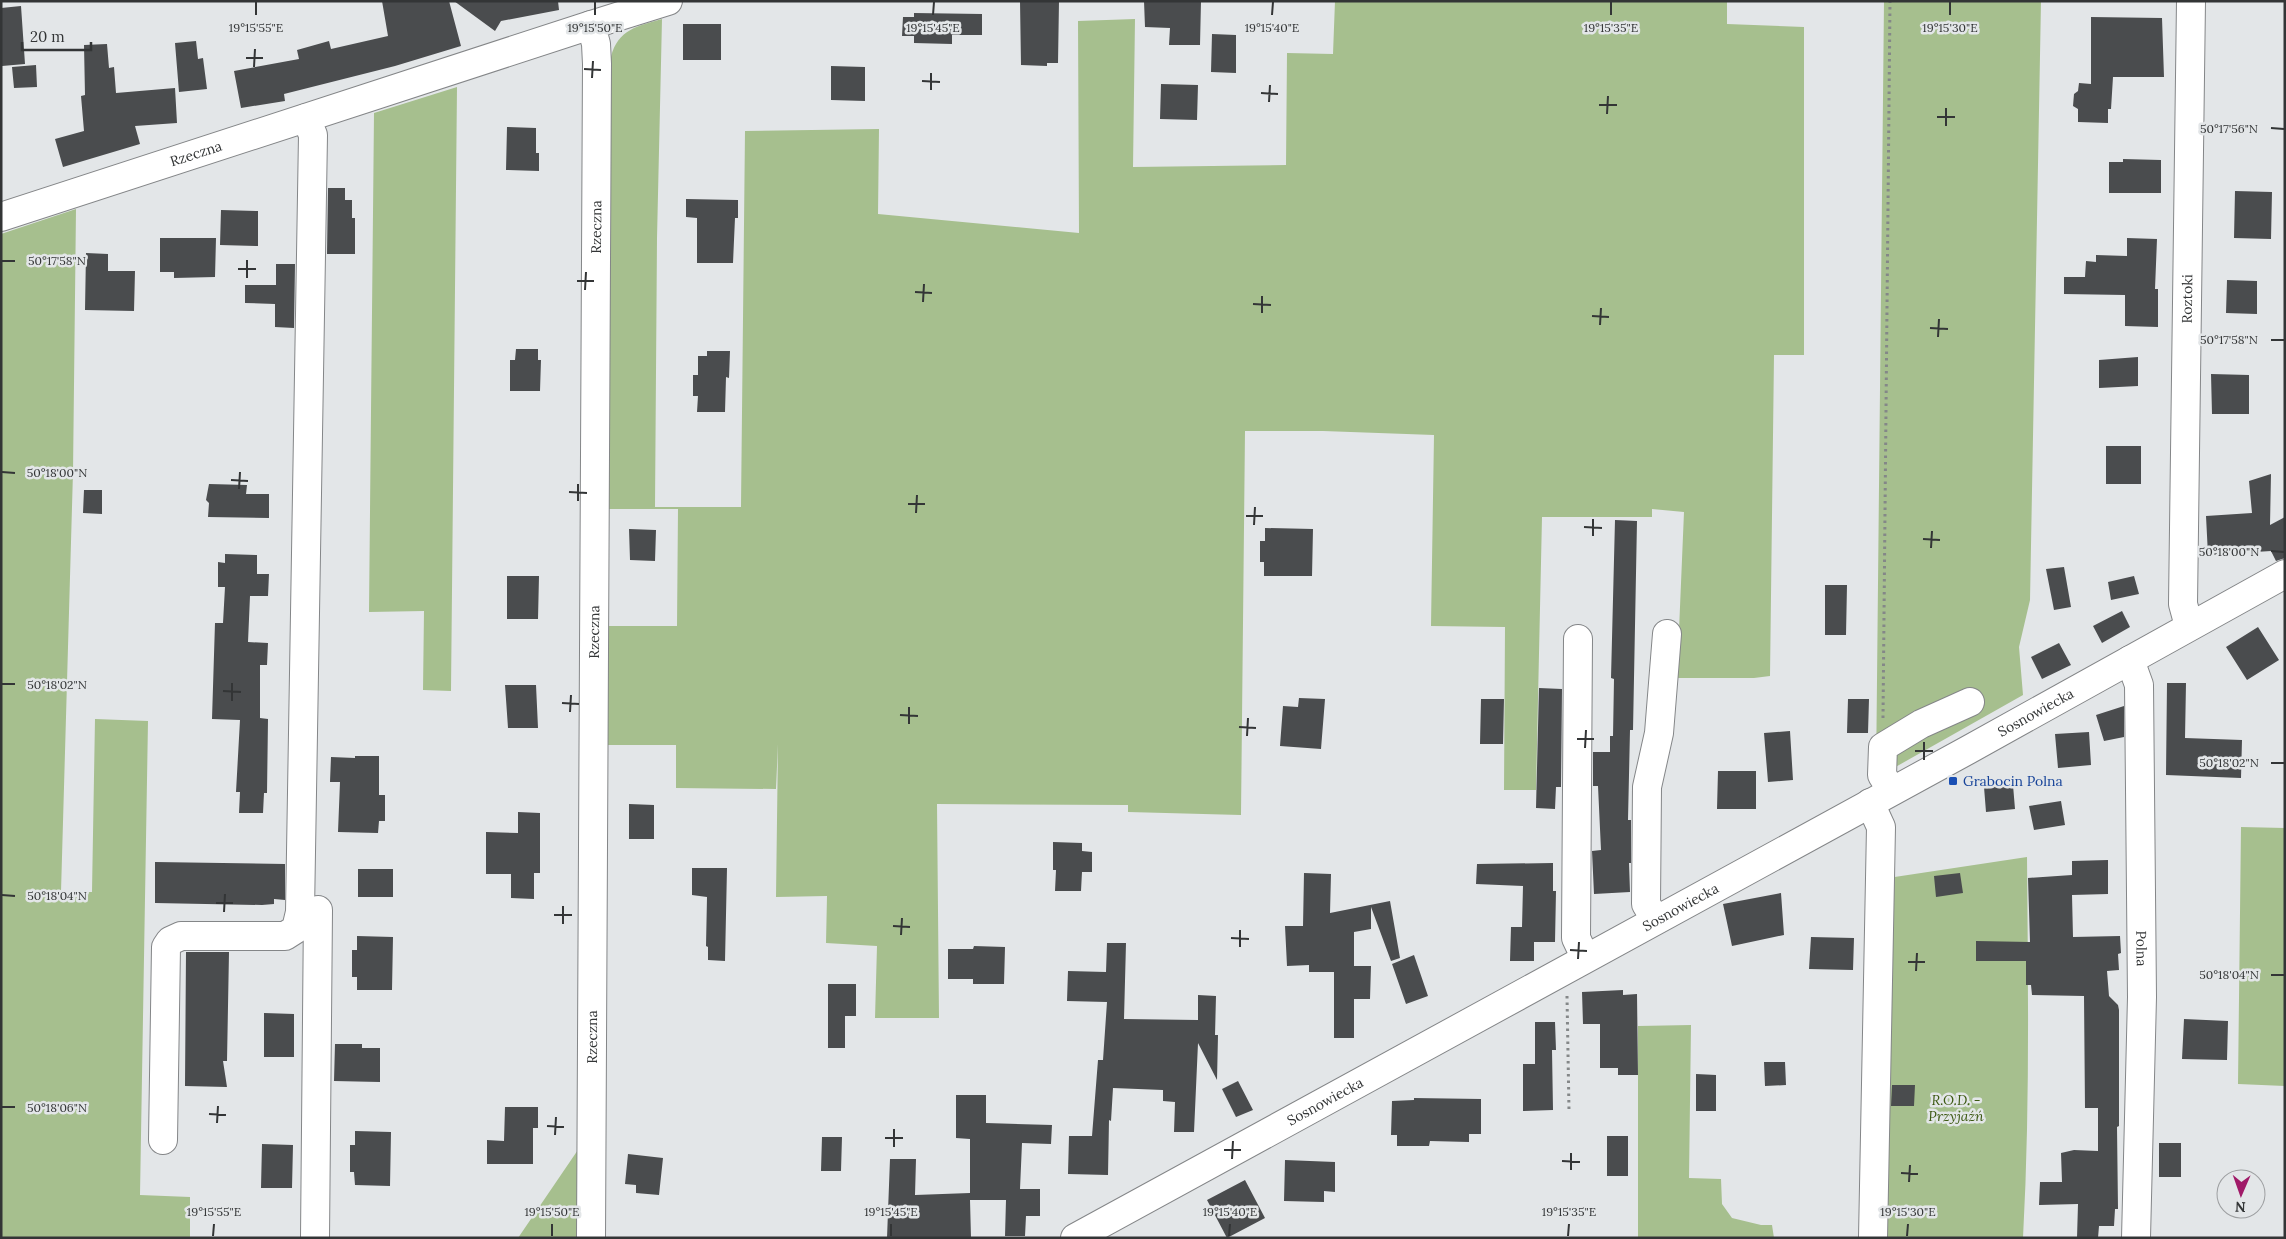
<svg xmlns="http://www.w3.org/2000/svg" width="2286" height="1239" viewBox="0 0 2286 1239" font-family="Lora,serif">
	<rect width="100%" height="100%" fill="#e3e6e8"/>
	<path fill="#a6bf8e" d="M 1335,1 L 1727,1 L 1727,24 L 1804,27 L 1804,355 L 1774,355 L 1770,676 L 1754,678 L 1677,678 L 1684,512 L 1652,509 L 1652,517 L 1542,517 L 1536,790 L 1504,790 L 1505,627 L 1431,626 L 1434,435 L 1323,431 L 1245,431 L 1241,815 L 1128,812 L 1128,805 L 937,804 L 939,1018 L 875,1018 L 877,946 L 826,943 L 827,896 L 776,897 L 778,744 L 776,789 L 676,788 L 676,745 L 607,745 L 607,626 L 677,626 L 678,509 L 608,509 L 611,57 C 618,29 638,26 662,19 L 657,238 L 655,507 L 741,507 L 745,131 L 879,129 L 878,214 L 1079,233 L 1078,21 L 1135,19 L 1133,167 L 1286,165 L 1287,53 L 1333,54 Z
		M 1884,1 L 2041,1 L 2030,600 L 2019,647 L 2023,695 L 1876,778 Z
		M 457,87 L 451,691 L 423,690 L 424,611 L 369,612 L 374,113 Z
		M 76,209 L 73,472 L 61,892 L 92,892 L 95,719 L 148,721 L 140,1195 L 190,1197 L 190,1238 L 1,1238 L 1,234 Z
		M 2241,827 L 2285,828 L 2285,1086 L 2238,1084 Z
		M 2027,857 C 2028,984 2030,1111 2023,1238 L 1880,1238 L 1888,878 Z
		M 1691,1025 L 1689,1178 L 1721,1179 L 1722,1204 L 1732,1218 L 1761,1225 L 1772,1225 L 1774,1238 L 1638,1238 L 1638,1026 Z
		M 584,1141 L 583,1238 L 518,1238 Z"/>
	<path fill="#4a4c4e" d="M 382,1 L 449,1 L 461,46 L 395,66 L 284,94 L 285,101 L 241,108 L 234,71 L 299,59 L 297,50 L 329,41 L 331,49 L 388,36 Z
		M 454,1 L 558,1 L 559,10 L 501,21 L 495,31 Z
		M 1020,1 L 1059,1 L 1058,63 L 1047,63 L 1047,66 L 1021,65 Z
		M 1144,1 L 1201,1 L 1200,45 L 1169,45 L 1170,28 L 1145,27 Z
		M 21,6 L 25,64 L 2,66 L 1,8 Z
		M 914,13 L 982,14 L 982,35 L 952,35 L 952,44 L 914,43 L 914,36 L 902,36 L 903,17 L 914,17 Z
		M 2091,17 L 2162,18 L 2164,77 L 2113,77 L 2111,109 L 2108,109 L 2108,123 L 2078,122 L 2078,109 L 2073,106 L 2074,94 L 2078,91 L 2079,83 L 2091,84 Z
		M 683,24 L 721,24 L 721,60 L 683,60 Z
		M 1212,34 L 1236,35 L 1236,73 L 1211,72 Z
		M 196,41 L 198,59 L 203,58 L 207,89 L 179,92 L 175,43 Z
		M 107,44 L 109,68 L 114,67 L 116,93 L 175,88 L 177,123 L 135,126 L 140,144 L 63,167 L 55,139 L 84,131 L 81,96 L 85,95 L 84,45 Z
		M 36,65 L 37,87 L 14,88 L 12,67 Z
		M 831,66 L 865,67 L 865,101 L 831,100 Z
		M 1161,84 L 1198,85 L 1197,120 L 1160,119 Z
		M 507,127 L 536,128 L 536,153 L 539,153 L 539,171 L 506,170 Z
		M 2123,159 L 2161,160 L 2161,193 L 2109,193 L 2109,162 L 2123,162 Z
		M 328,188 L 345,188 L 345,200 L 352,200 L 352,218 L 355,218 L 355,254 L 327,254 Z
		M 2235,191 L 2272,192 L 2271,239 L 2234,238 Z
		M 686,199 L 738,200 L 738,218 L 735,218 L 733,263 L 697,263 L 697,218 L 686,217 Z
		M 221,210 L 258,211 L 258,246 L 220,245 Z
		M 160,238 L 216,238 L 215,277 L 174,278 L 174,272 L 160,272 Z
		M 2127,238 L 2157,239 L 2155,289 L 2158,289 L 2158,327 L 2125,326 L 2125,295 L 2064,294 L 2064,277 L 2085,277 L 2086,261 L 2096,262 L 2096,255 L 2127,256 Z
		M 86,253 L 108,254 L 108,271 L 135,271 L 134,311 L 85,310 Z
		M 276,264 L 295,264 L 294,328 L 275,327 L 275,304 L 245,303 L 245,285 L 276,285 Z
		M 2227,280 L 2257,281 L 2257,314 L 2226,313 Z
		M 516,349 L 538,349 L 538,360 L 541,360 L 540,391 L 510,391 L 510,360 L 515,360 Z
		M 707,351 L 730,351 L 729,378 L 726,377 L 725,412 L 697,412 L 698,396 L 693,396 L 693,375 L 698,375 L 698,356 L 707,356 Z
		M 2138,357 L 2138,386 L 2099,388 L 2099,360 Z
		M 2211,374 L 2249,375 L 2249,414 L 2212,414 Z
		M 2106,446 L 2141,446 L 2141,484 L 2106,484 Z
		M 2271,474 L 2270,525 L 2285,517 L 2285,558 L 2276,561 L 2271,551 L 2208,555 L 2206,516 L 2252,513 L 2249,481 Z
		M 209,484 L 247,485 L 246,494 L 269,494 L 269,518 L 208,517 L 209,503 L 206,500 Z
		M 84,490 L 102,490 L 102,514 L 83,513 Z
		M 1615,520 L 1637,521 L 1633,730 L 1630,730 L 1628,820 L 1631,820 L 1631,863 L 1629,863 L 1630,892 L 1594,894 L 1592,851 L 1601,850 L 1598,786 L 1593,786 L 1593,752 L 1610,752 L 1610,736 L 1613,736 L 1614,679 L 1611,678 Z
		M 1265,528 L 1313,529 L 1312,576 L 1264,576 L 1264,562 L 1260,562 L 1260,541 L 1265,541 Z
		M 629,529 L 656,530 L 655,561 L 630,560 Z
		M 225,554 L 257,555 L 257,574 L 269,574 L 268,596 L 250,596 L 248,642 L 268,643 L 267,665 L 260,665 L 260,718 L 268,719 L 267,793 L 264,793 L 263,813 L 239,813 L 240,792 L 236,792 L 240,720 L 212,719 L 215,623 L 223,623 L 225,587 L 218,587 L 218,562 L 225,563 Z
		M 2064,567 L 2071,607 L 2054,610 L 2046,569 Z
		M 507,576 L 539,576 L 538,619 L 507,619 Z
		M 2134,576 L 2139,594 L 2111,600 L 2108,582 Z
		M 1825,585 L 1847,585 L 1846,635 L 1825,635 Z
		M 2122,611 L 2130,627 L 2102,643 L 2093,626 Z
		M 2258,627 L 2279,660 L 2247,680 L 2226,647 Z
		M 2059,643 L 2071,665 L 2042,679 L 2031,657 Z
		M 2167,683 L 2186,683 L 2185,738 L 2242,740 L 2241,778 L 2166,775 Z
		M 505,685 L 536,685 L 538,728 L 508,728 Z
		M 1539,688 L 1562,689 L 1561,787 L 1556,787 L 1555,809 L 1536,808 Z
		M 1299,698 L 1325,699 L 1321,749 L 1280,746 L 1283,706 L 1298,707 Z
		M 1481,699 L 1504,699 L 1503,744 L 1480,744 Z
		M 1848,699 L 1869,699 L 1868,733 L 1847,733 Z
		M 2124,706 L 2124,737 L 2104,741 L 2096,715 Z
		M 1790,731 L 1793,780 L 1768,782 L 1764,733 Z
		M 2089,732 L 2091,765 L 2058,768 L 2055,734 Z
		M 355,756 L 379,756 L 379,795 L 385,795 L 385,821 L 379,821 L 378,833 L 338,832 L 340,782 L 330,782 L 331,757 L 355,758 Z
		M 1718,771 L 1756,771 L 1756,809 L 1717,809 Z
		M 2013,785 L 2015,809 L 1986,812 L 1984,787 Z
		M 2061,801 L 2065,825 L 2034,830 L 2029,806 Z
		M 629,804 L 654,805 L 654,839 L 629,839 Z
		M 518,812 L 540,813 L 540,873 L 534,873 L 534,899 L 511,898 L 511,874 L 486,874 L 486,832 L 518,833 Z
		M 1053,842 L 1082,843 L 1082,851 L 1092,852 L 1092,872 L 1082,872 L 1081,891 L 1055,891 L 1056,870 L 1053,870 Z
		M 2108,860 L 2108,894 L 2072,895 L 2073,937 L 2120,936 L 2121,953 L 2118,954 L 2119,970 L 2107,971 L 2109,996 L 2118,1005 L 2119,1010 L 2119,1126 L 2117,1127 L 2118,1209 L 2115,1209 L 2114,1226 L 2099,1226 L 2098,1238 L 2077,1238 L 2078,1204 L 2039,1205 L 2040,1182 L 2062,1182 L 2061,1153 L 2074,1150 L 2098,1151 L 2098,1108 L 2085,1108 L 2084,996 L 2032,995 L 2031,985 L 2026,985 L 2026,961 L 1976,961 L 1976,941 L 2030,942 L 2028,878 L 2072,875 L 2072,861 Z
		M 155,862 L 285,864 L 285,900 L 274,899 L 274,904 L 262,905 L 155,903 Z
		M 1553,863 L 1553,891 L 1556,891 L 1555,942 L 1534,942 L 1534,961 L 1510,961 L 1511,927 L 1522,927 L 1523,886 L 1476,884 L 1477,864 Z
		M 692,868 L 727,868 L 725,961 L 708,960 L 708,947 L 706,946 L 707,897 L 692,895 Z
		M 358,869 L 393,869 L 393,897 L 358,897 Z
		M 1304,873 L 1331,874 L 1330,913 L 1390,901 L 1400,958 L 1391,961 L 1371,907 L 1371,929 L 1354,932 L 1354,966 L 1371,966 L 1370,999 L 1354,999 L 1354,1038 L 1334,1038 L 1334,972 L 1309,972 L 1309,965 L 1287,966 L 1285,926 L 1303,926 Z
		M 1960,873 L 1963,893 L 1936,897 L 1934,876 Z
		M 1781,893 L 1784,935 L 1732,946 L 1723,904 Z
		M 357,936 L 393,937 L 392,990 L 357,990 L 357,977 L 352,977 L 352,950 L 357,950 Z
		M 1811,937 L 1854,938 L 1853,970 L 1809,969 Z
		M 1107,943 L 1126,943 L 1124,1019 L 1198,1020 L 1198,995 L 1216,996 L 1215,1035 L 1218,1035 L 1217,1080 L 1198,1043 L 1194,1132 L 1174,1132 L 1175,1102 L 1163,1101 L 1163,1090 L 1113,1088 L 1111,1121 L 1109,1120 L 1108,1175 L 1068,1174 L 1069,1136 L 1092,1136 L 1098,1060 L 1103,1060 L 1107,1002 L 1067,1001 L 1068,971 L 1106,972 Z
		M 974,946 L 1005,947 L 1004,984 L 973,984 L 973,979 L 948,979 L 948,949 L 973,949 Z
		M 186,952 L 229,952 L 227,1061 L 223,1061 L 227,1087 L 185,1086 Z
		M 1414,955 L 1428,996 L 1406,1004 L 1392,964 Z
		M 828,984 L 856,984 L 856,1016 L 845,1016 L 845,1048 L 828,1048 Z
		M 1623,990 L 1623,995 L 1637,994 L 1638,1075 L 1618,1075 L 1618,1068 L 1600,1068 L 1600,1024 L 1583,1024 L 1582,992 Z
		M 264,1013 L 294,1014 L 294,1057 L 264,1057 Z
		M 2184,1019 L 2228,1021 L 2227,1060 L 2182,1059 Z
		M 1535,1022 L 1555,1022 L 1556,1050 L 1552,1050 L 1553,1110 L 1523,1111 L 1523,1064 L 1535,1064 Z
		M 335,1044 L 362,1044 L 362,1048 L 380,1048 L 380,1082 L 334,1081 Z
		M 1764,1062 L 1785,1062 L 1786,1085 L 1765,1086 Z
		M 1696,1074 L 1716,1075 L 1716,1111 L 1696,1111 Z
		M 1238,1081 L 1253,1110 L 1236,1117 L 1222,1089 Z
		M 1892,1085 L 1915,1085 L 1914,1106 L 1891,1106 Z
		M 956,1095 L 986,1095 L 986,1123 L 1052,1125 L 1051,1144 L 1022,1143 L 1020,1189 L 1040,1189 L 1040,1216 L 1026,1216 L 1025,1236 L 1005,1236 L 1006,1200 L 970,1200 L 971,1238 L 887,1238 L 890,1159 L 916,1159 L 915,1195 L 970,1193 L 970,1195 L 970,1139 L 956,1138 Z
		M 1414,1098 L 1481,1099 L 1481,1134 L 1469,1134 L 1469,1142 L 1430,1141 L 1429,1146 L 1397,1146 L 1397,1135 L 1391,1135 L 1392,1101 L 1414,1100 Z
		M 505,1107 L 538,1107 L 538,1128 L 533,1128 L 533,1164 L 487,1164 L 487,1140 L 504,1141 Z
		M 355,1131 L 391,1132 L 390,1186 L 355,1185 L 354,1172 L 350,1172 L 350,1145 L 355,1145 Z
		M 1607,1136 L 1628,1136 L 1628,1176 L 1607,1176 Z
		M 822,1137 L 842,1137 L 841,1171 L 821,1171 Z
		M 2159,1143 L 2181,1143 L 2181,1177 L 2159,1177 Z
		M 262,1144 L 293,1145 L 292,1188 L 261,1188 Z
		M 628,1154 L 663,1158 L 659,1195 L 636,1193 L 636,1185 L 625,1184 Z
		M 1285,1160 L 1335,1162 L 1335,1192 L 1324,1191 L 1324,1202 L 1284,1201 Z
		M 1245,1180 L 1265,1218 L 1227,1238 L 1207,1200 Z"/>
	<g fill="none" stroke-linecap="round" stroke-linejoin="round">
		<defs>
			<g id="minor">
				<path id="s1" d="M 1,217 L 591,25"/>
				<path id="s2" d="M 2189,626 L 2183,604 L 2191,1"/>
				<path d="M 1578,639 L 1576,938 L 1585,957"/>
				<path id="s3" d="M 2130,660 L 2139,685 L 2142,997 L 2136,1238"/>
				<path d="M 1892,791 L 1882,775 L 1883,747 L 1921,724 L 1970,702"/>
				<path d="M 1870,803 L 1881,827 L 1873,1238"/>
				<path d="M 1655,919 L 1646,904 L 1647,787 L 1659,733 L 1667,634"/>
				<path d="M 163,1140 L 166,947 L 170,941 L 181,936 L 285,936 L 296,929 L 300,912 L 313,135 L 306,118"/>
				<path d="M 315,1238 L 318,910"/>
				<path id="s4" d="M 591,1238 L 597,64 L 596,44 L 591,25 L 668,1"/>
				<path id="s5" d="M 1075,1238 L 1968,750 L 2285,574"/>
			</g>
		</defs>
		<use href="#minor" stroke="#848688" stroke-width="30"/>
		<path stroke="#848788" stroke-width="3" stroke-dasharray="2.5 4" stroke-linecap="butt" d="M 1883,718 L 1890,1
			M 1567,996 L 1569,1111"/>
		<use href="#minor" stroke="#fff" stroke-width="28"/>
	</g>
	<path fill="none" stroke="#333536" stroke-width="2" d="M 256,15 L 256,2M 595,15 L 595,2M 933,15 L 934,2M 1272,15 L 1273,2M 1611,15 L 1611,2M 1950,15 L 1950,2M 246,58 L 263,58M 254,67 L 255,49M 584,69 L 601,70M 592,78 L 593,61M 922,81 L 940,82M 931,90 L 931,73M 1261,93 L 1278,94M 1269,102 L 1270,85M 1599,105 L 1617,105M 1607,114 L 1608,96M 1937,117 L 1955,117M 1946,126 L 1946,108M 2271,128 L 2284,129M 2,261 L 15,261M 238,269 L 256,269M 247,278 L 247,260M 577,281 L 594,281M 585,290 L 586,272M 915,292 L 932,293M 923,302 L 924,284M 1253,304 L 1271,305M 1262,313 L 1262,296M 1592,316 L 1609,317M 1600,325 L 1601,308M 1930,328 L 1948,329M 1938,337 L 1939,319M 2271,340 L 2284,340M 2,472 L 15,473M 231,480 L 248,481M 239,489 L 240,472M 569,492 L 587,493M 578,501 L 578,484M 908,504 L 925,504M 916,513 L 917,495M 1246,516 L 1263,516M 1254,525 L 1255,507M 1584,527 L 1602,528M 1593,536 L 1593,519M 1923,539 L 1940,540M 1931,548 L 1932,531M 2271,551 L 2284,552M 2,684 L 15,684M 223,691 L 241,692M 232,701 L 232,683M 562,703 L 579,704M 570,712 L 571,695M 900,715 L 918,716M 909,724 L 909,707M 1239,727 L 1256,728M 1247,736 L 1248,718M 1577,739 L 1594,739M 1585,748 L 1586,730M 1915,751 L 1933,751M 1924,760 L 1924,742M 2271,763 L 2284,763M 2,895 L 15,896M 216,903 L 233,903M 224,912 L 225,894M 554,915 L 572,915M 563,924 L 563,906M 893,926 L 910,927M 901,935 L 902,918M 1231,938 L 1249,939M 1240,947 L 1240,930M 1570,950 L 1587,951M 1578,959 L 1579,942M 1908,962 L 1925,962M 1916,971 L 1917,953M 2271,975 L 2284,975M 2,1107 L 15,1107M 209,1114 L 226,1115M 217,1123 L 218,1106M 547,1126 L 564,1127M 555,1135 L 556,1117M 885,1138 L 903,1138M 894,1147 L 894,1129M 1224,1150 L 1241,1150M 1232,1159 L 1233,1141M 1562,1161 L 1580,1162M 1571,1170 L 1571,1153M 1901,1173 L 1918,1174M 1909,1182 L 1910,1165M 213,1236 L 214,1224M 552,1236 L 552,1224M 891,1236 L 891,1224M 1229,1236 L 1230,1224M 1568,1236 L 1569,1224M 1907,1236 L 1908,1224"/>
	<rect fill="#1a4fb4" stroke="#e3e6e8" stroke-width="2" x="1948" y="776" width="10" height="10" rx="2.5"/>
	<g text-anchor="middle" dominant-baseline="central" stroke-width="5" stroke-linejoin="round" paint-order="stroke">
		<g font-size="14" fill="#333536" stroke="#e3e6e8">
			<text stroke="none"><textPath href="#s1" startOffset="205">Rzeczna</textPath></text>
			<text stroke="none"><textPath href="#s4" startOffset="1011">Rzeczna</textPath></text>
			<text stroke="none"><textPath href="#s2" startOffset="328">Roztoki</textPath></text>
			<text stroke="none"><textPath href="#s4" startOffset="606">Rzeczna</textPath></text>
			<text stroke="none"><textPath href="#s5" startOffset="1095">Sosnowiecka</textPath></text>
			<text stroke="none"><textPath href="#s5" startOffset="690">Sosnowiecka</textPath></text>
			<text stroke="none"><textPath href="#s3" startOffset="290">Polna</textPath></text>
			<text stroke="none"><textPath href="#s4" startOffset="201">Rzeczna</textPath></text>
			<text stroke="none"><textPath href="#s5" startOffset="285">Sosnowiecka</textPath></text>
		</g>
		<g font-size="14" fill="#164399" stroke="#e3e6e8" text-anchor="start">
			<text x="1963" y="781">Grabocin Polna</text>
		</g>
		<g font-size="14" font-style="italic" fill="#3c5912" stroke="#e3e6e8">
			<text x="1956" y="1100">R.O.D. -<tspan x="1956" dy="16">Przyjaźń</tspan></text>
		</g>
	</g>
	<g font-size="12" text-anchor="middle" fill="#333536" stroke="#e3e6e8" stroke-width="5" stroke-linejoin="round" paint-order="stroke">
		<text x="256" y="32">19°15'55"E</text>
		<text x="595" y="32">19°15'50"E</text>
		<text x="933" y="32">19°15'45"E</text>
		<text x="1272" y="32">19°15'40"E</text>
		<text x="1611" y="32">19°15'35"E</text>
		<text x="1950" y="32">19°15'30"E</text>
		<text x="2229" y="133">50°17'56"N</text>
		<text x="57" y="265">50°17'58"N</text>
		<text x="2229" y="344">50°17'58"N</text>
		<text x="57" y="477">50°18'00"N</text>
		<text x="2229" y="556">50°18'00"N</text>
		<text x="57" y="689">50°18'02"N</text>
		<text x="2229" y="767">50°18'02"N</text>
		<text x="57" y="900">50°18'04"N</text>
		<text x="2229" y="979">50°18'04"N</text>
		<text x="57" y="1112">50°18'06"N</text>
		<text x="214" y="1216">19°15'55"E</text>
		<text x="552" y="1216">19°15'50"E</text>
		<text x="891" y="1216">19°15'45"E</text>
		<text x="1230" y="1216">19°15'40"E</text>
		<text x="1569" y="1216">19°15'35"E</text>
		<text x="1908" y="1216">19°15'30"E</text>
	</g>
	<rect width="2286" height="1239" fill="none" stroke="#333536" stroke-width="5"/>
	<g transform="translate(2241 1194) rotate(182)"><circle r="24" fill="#e3e6e8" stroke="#9d9fa1"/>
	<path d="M0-4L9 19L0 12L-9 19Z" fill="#a01a68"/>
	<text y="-8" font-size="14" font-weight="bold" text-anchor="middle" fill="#333536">N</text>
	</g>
	<path d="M22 42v8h69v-8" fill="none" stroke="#333536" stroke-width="2.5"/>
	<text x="30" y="42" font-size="15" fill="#333536" stroke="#e3e6e8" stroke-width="4" paint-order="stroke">20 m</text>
</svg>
